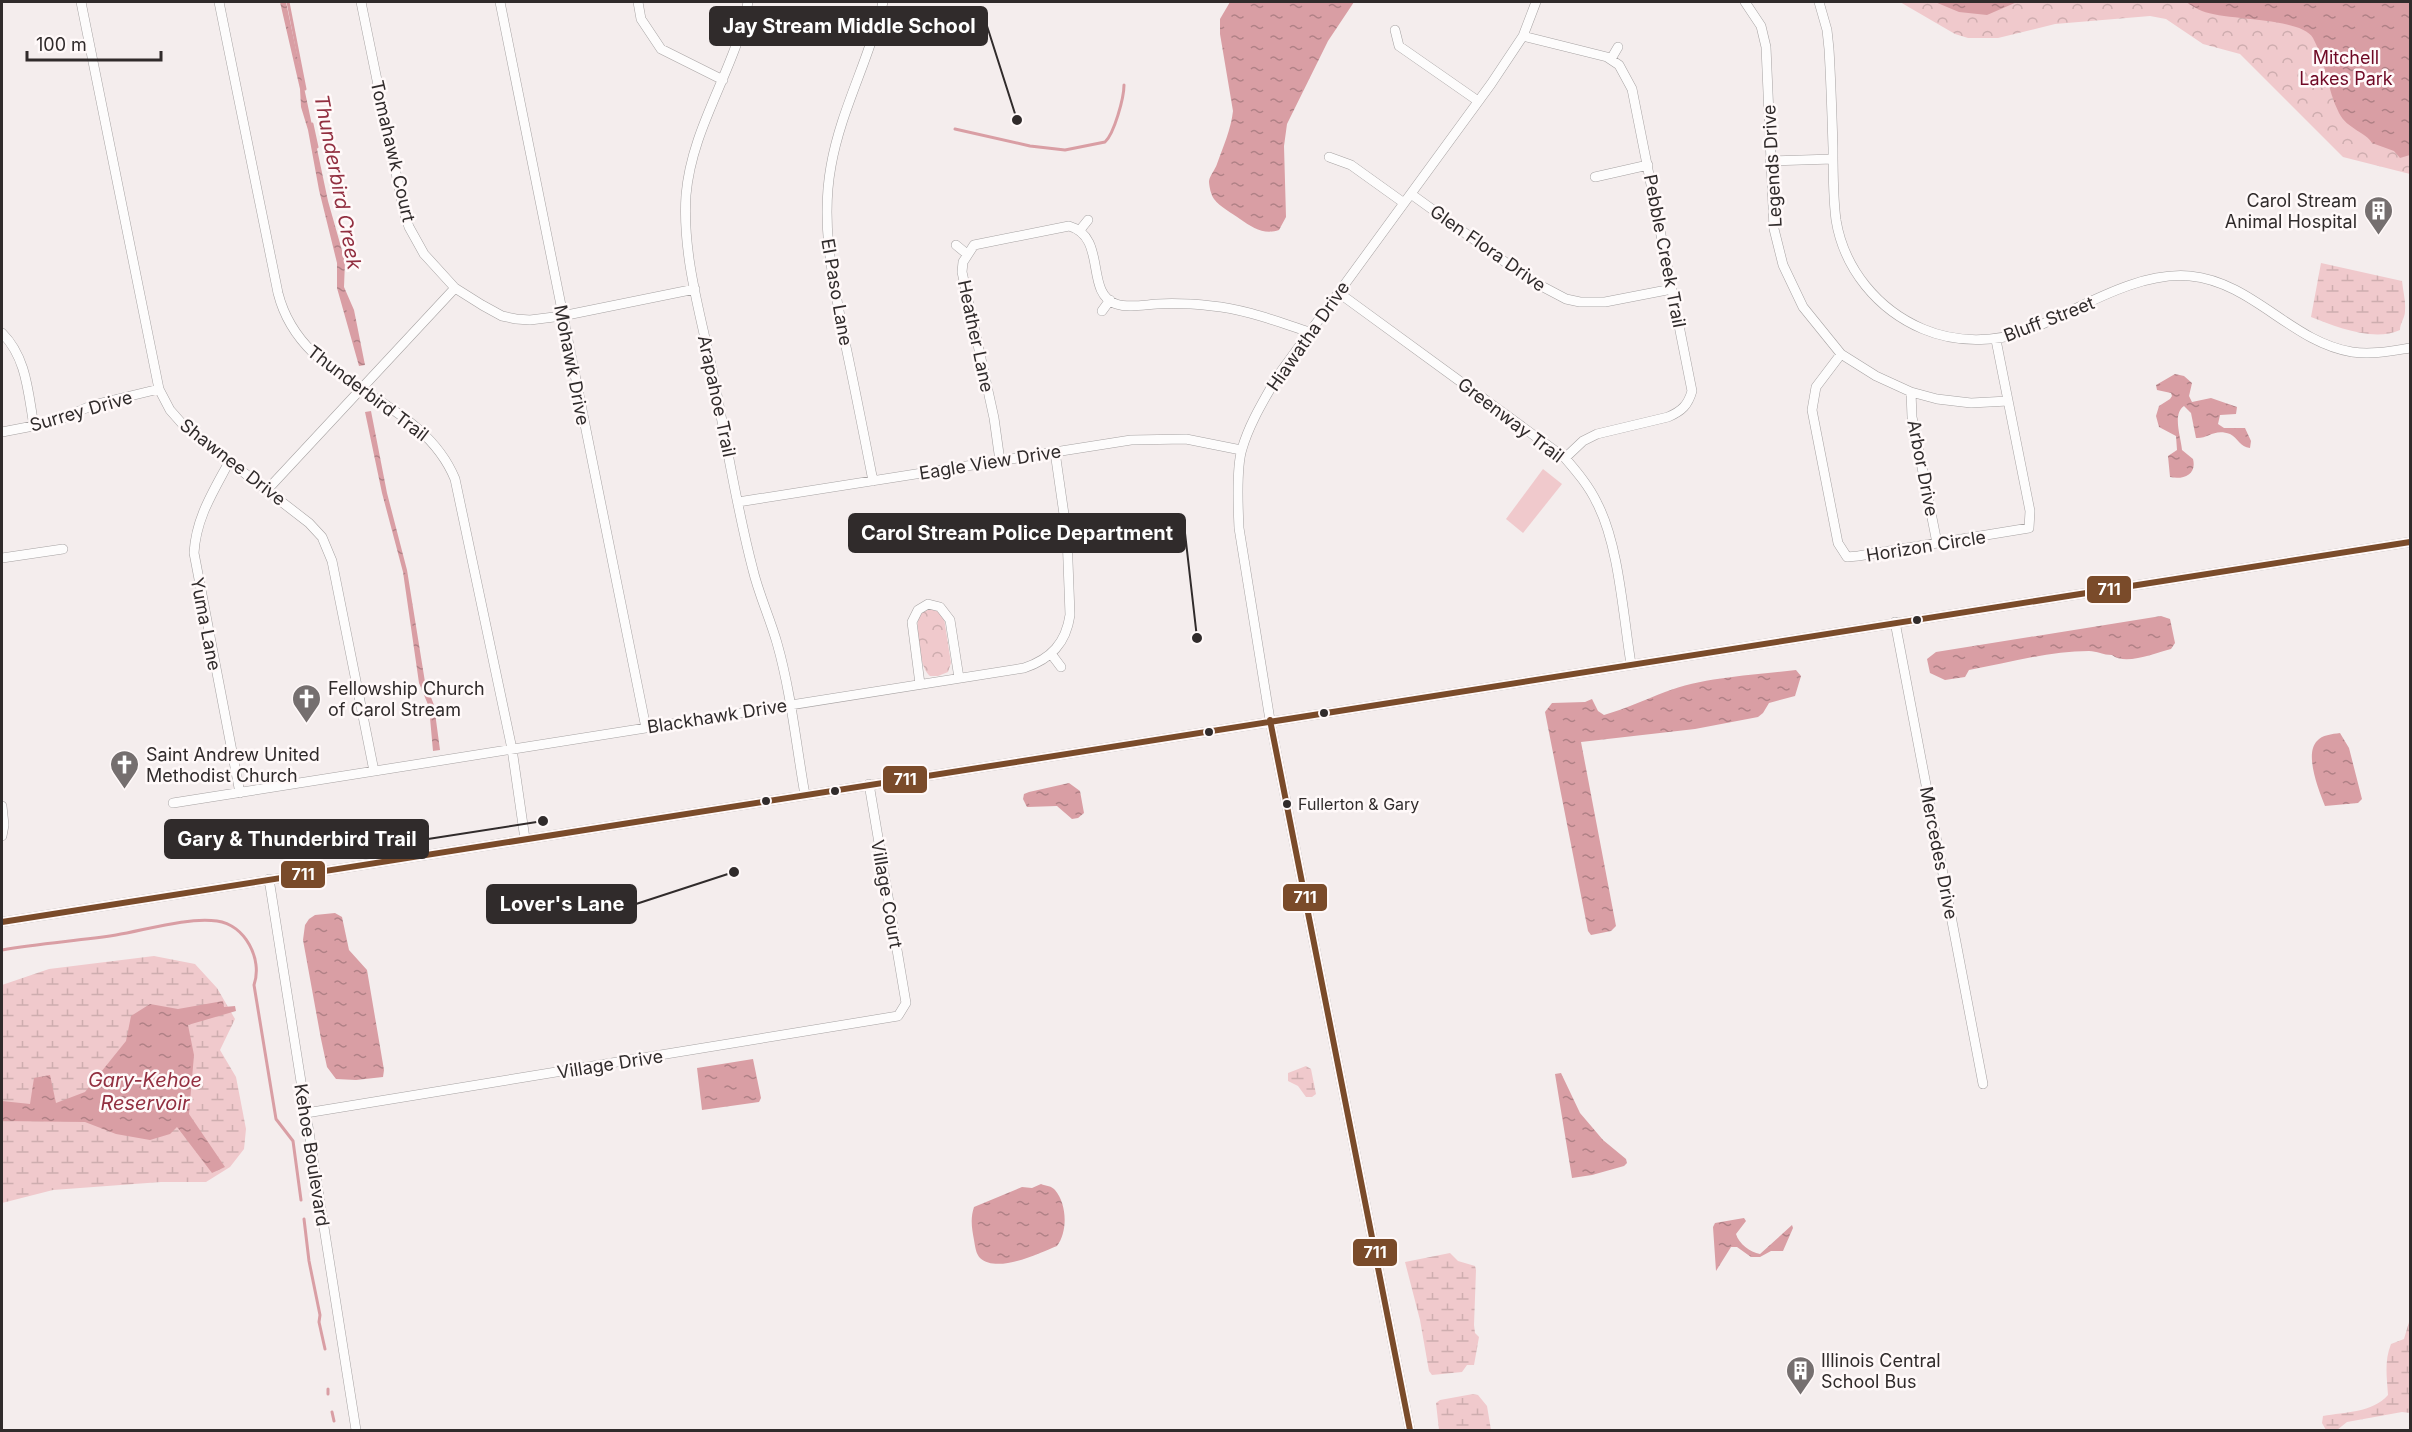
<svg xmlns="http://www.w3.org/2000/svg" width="2412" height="1432" viewBox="0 0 2412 1432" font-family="Inter,sans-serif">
	<defs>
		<pattern id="wetland-marsh" width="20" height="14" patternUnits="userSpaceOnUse" patternTransform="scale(1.5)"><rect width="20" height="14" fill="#f0c9cc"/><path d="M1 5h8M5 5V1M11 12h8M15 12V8" fill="none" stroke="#ceadaf"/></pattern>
		<pattern id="park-crowns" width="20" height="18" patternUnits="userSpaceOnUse" patternTransform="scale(1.5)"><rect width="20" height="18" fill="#f0c9cc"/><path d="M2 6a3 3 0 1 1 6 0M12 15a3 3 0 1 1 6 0" fill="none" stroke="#ceadaf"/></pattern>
		<pattern id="water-ripples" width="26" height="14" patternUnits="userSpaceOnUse" patternTransform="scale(1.5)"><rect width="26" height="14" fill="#d99ea4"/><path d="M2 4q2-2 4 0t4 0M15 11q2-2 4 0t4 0" fill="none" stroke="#b08186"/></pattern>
	</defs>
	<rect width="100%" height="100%" fill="#f4eded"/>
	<path fill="url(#wetland-marsh)" d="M 2321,263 L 2402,281 C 2403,292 2406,301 2405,311 C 2405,318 2400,323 2400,330 C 2374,342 2336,327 2311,317 Z
		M 154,956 L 195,964 L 217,988 L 235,1019 L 220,1050 L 236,1077 L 246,1129 L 244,1149 L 230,1167 L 206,1182 L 161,1182 L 53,1190 L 2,1203 L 2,985 L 49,969 Z
		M 1306,1066 L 1311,1069 L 1316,1094 L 1312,1097 L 1306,1097 L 1298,1086 L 1288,1081 L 1288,1073 Z
		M 1450,1253 L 1458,1261 L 1475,1266 L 1476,1270 L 1474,1325 L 1475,1333 L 1479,1337 L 1474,1365 L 1467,1365 L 1462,1372 L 1432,1375 L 1429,1371 L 1420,1320 L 1405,1262 Z
		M 2409,1322 L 2410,1413 L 2402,1412 L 2347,1422 L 2337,1430 L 2326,1430 L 2322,1423 L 2323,1416 C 2345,1412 2372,1413 2388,1395 C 2387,1378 2384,1361 2391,1344 L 2404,1339 Z
		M 1473,1394 L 1478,1395 L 1487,1406 L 1491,1430 L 1439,1430 L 1436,1403 L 1440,1400 Z"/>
	<path fill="url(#park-crowns)" d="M 1900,2 L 2410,2 L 2410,174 L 2343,157 L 2240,54 L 2203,44 L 2166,19 L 2150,16 L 2055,24 L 1998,38 L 1968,38 L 1955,34 Z
		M 929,609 L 937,610 L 944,618 L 951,663 L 948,672 L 938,676 L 930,676 C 919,667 915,627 919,614 Z"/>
	<path fill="#f0c9cc" d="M 1543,469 L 1562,484 L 1523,533 L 1506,519 Z"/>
	<path fill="url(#water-ripples)" d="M 280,2 L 286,2 L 328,201 L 345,261 L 344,287 L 354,310 L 365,365 L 359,366 L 337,288 L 337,263 L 319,190 L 308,130 L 301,107 L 300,89 Z
		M 1230,2 L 1354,2 L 1328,41 L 1287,124 L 1284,146 L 1286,217 L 1279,230 C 1264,235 1253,228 1240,219 C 1232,213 1220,207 1214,199 C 1211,195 1209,186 1209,181 C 1210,175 1215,170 1217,164 C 1223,147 1231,129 1233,111 L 1220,34 L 1220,19 Z
		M 1935,2 L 2017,2 L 1987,15 L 1959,12 Z
		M 2186,2 L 2410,2 L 2410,155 L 2400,158 L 2394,151 L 2372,143 C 2366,132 2347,129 2339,113 C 2327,90 2326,61 2313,38 C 2301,17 2227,21 2202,11 C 2197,9 2191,5 2186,2 Z
		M 2175,374 L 2184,376 L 2192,383 L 2189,396 L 2192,402 L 2211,398 L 2237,407 L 2236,414 L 2220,415 L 2218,424 L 2224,428 L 2245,428 L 2251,441 L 2250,448 C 2240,447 2238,438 2230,434 C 2214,428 2208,439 2196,438 L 2191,413 L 2184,406 C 2172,414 2181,437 2182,450 L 2193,459 C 2197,475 2183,480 2170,477 L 2168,456 L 2177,450 L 2176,436 L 2159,427 L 2156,416 L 2159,406 L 2170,399 L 2172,396 L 2171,393 L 2157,390 L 2156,385 Z
		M 371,411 L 387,493 L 407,570 L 425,682 L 434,705 L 440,750 L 433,751 L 429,707 L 419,683 L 403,572 L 382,493 L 365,412 Z
		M 2161,616 L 2170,619 L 2175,643 L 2171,649 C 2155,653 2125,666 2112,655 C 2103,655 2097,651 2089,651 C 2049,651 2008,663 1969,670 L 1965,677 L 1945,680 L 1930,673 L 1927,659 L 1936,652 Z
		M 1796,670 L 1801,676 L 1795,696 L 1769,703 L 1763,713 L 1758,717 L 1695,729 L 1581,742 L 1616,926 L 1611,931 L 1591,935 L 1588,931 L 1545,712 L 1552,703 L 1585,702 L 1592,699 L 1598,711 L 1604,715 C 1625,709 1644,700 1665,692 C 1704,677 1754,675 1796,670 Z
		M 2340,733 L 2349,748 L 2362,799 L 2358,803 L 2325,806 C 2319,791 2304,754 2317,741 C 2322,735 2332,734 2340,733 Z
		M 1069,783 L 1080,791 L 1084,813 L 1078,818 L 1072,819 L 1057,806 L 1027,807 L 1023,799 L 1024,794 L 1029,792 Z
		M 335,913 L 342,917 L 349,950 L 367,970 L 384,1070 L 383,1077 L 356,1080 L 336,1079 L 327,1067 L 321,1039 L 303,940 L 305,925 L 309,919 L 315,915 Z
		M 223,1001 L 224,1007 L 235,1006 L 236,1011 L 188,1025 L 194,1055 L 189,1114 L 225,1167 L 212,1173 L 177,1127 L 170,1134 L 150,1140 L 116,1134 L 85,1122 L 2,1121 L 2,1101 L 30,1104 L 34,1078 L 50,1075 L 56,1103 L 85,1092 L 126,1041 L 131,1016 L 150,1004 L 178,1009 Z
		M 753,1059 L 761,1098 L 759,1102 L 702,1110 L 697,1068 Z
		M 1561,1073 L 1580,1113 L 1603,1140 L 1626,1159 L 1627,1163 L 1624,1166 L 1592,1175 L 1572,1178 L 1555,1074 Z
		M 1041,1184 C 1046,1186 1052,1186 1055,1190 C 1067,1204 1068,1231 1057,1246 C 1039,1253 998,1274 980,1258 C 976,1254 975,1246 974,1240 C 972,1229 970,1219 974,1207 L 1022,1187 L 1032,1188 Z
		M 1744,1218 L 1746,1221 L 1736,1234 C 1739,1244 1750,1252 1760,1254 L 1792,1225 L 1793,1228 L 1783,1251 L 1771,1251 L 1760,1257 L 1751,1257 L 1737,1247 L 1731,1247 L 1716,1271 L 1713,1227 L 1715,1223 Z"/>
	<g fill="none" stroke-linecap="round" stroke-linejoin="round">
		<path stroke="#d99ea4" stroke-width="3" d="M 288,2 L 305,89
			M 312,124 L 317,147
			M 955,129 L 1030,146 L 1065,150 L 1105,142 C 1114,134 1124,98 1124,85
			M 2,950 C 40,943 78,941 116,935 C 146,930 187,917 217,921 C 245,925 263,959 254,985 L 276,1119 L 293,1141 L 301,1200
			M 304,1219 L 309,1261 L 320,1315 L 319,1322 L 325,1349
			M 328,1389 L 328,1394
			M 332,1412 L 334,1421"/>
		<defs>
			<path id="minor" d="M 81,2 L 159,389 L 170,410 L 185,427 L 309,523 L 322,537 L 332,561 L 374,771
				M 219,2 L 278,293 C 302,389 419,392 455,479 L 512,749 L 525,839
				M 361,2 L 404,212 L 409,227 L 424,254 L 455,288 L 482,305 L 502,316 L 516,319 L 530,320 L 562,316 L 695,289
				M 500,2 L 646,728
				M 638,2 L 641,19 L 661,49 L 723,80
				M 748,2 C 736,69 692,125 686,195 C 682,255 701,316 713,374 C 726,439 736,506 753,570 C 759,595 770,618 777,643 C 791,692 796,744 805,795
				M 1745,2 L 1761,26 L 1766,47 L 1774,229 L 1783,265 L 1803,307 L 1841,354 L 1876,376 L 1911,392 L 1937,399 L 1971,403 L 2008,401
				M 1819,2 L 1827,30 L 1829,49 C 1831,82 1832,115 1833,148 C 1833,172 1833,197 1836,220 C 1844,269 1878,310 1923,329 C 1956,343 1995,343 2029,330 C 2078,310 2136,271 2190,276 C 2253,282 2291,342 2352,352 C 2372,355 2391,351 2410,348
				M 1395,30 L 1399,46 L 1478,101
				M 1523,36 L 1607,57 L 1619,65 L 1632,89 L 1692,391 C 1688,405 1682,411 1668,417 L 1597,434 L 1583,441 L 1565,458
				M 1611,59 L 1618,47
				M 1329,157 L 1351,165 L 1404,203
				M 1770,161 L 1833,159
				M 1595,177 L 1648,165
				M 1411,194 L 1530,280 L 1566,299 L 1580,302 L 1605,302 L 1672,289
				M 1080,230 L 1088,220
				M 956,245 L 967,254
				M 1339,293 L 1565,458 C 1577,472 1589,486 1597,503 C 1619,545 1623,615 1631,664
				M 1102,311 L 1110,300
				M 2,333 C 27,358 28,393 34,426
				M 1841,354 L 1816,387 L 1812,410 L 1838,543 L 1847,557 L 1858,556 L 2029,528 L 2030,511 L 1996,340
				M 1911,392 L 1912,417 L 1937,543
				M 2,432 L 54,422 L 93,405 L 159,389
				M 1000,461 L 994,418 L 962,272 L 963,262 L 974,245 L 1069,226 C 1108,237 1084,293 1116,304 C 1128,308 1143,305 1157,304 C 1175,303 1194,304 1212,306 C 1245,309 1278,322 1310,332
				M 229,462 C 213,492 196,518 194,553 L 240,793
				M 873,481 C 864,435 855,389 845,342 C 834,284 820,226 831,166 C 841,109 870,58 883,2
				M 267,490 L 455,288
				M 738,502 L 1131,440 L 1186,439 L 1241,450
				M 2,558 L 63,549
				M 1895,622 L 1983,1084
				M 1052,655 L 1061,667
				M 920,684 L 912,622 L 918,610 L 928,604 L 940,607 L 950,620 L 959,678
				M 173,803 L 1024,668 C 1051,659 1066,643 1070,615 L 1067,535 L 1055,452
				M 2,806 L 4,825 L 2,836
				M 269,879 L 356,1430
				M 2,922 L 2410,542
				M 306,1113 L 898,1016 L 906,1003 L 869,784
				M 1410,1430 L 1270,720 L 1239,528 C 1238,507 1236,468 1242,449 C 1249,424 1264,400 1277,377 L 1491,84 L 1523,36 L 1536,2"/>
		</defs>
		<use href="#minor" stroke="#a6a2a2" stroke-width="10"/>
		<use href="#minor" stroke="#fdfcfc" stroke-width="9"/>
		<defs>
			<path id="bus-1" d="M 1270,720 L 1410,1430
				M 2,922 L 2410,542"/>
		</defs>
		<use href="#bus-1" stroke="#fff9f9" stroke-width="10"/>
		<use href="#bus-1" stroke="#7a4b2a" stroke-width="6"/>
	</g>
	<defs>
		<symbol id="building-pin" viewBox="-11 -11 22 30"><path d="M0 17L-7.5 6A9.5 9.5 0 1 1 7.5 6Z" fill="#756f6f" stroke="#fff9f9"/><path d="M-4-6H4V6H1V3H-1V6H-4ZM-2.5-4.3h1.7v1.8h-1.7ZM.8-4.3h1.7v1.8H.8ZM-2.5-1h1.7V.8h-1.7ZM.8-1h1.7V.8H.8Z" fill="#fff"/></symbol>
		<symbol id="church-pin" viewBox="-11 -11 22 30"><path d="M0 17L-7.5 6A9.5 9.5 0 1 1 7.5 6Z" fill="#756f6f" stroke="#fff9f9"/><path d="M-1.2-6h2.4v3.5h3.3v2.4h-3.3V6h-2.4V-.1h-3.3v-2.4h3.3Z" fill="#fff"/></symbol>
	</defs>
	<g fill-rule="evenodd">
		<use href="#building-pin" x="2362" y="194" width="33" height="45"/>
		<use href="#church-pin" x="290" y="682" width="33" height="45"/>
		<use href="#church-pin" x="108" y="748" width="33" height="45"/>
		<use href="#building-pin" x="1784" y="1354" width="33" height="45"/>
	</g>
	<g fill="#302b2b" stroke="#fff9f9" stroke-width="2">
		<circle cx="1917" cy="620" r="5"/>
		<circle cx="1324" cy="713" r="5"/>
		<circle cx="1209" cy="732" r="5"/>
		<circle cx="835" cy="791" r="5"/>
		<circle cx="766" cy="801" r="5"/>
		<circle cx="1287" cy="804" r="5"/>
	</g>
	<g text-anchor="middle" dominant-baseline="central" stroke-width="5" stroke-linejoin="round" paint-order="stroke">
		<g font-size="16" fill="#302b2b" stroke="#fff9f9" text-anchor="start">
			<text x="1298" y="804">Fullerton &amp; Gary</text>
		</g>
		<g font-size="18" fill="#6f0925" stroke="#fff9f9">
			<text x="2346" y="57">Mitchell<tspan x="2346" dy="21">Lakes Park</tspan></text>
		</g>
		<g font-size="18" fill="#302b2b" stroke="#fff9f9">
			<text transform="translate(393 151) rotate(77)">Tomahawk Court</text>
			<text transform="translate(1772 166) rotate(-93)">Legends Drive</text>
			<text transform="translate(1488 248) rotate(35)">Glen Flora Drive</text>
			<text transform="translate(1665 251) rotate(79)">Pebble Creek Trail</text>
			<text transform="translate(837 292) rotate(80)">El Paso Lane</text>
			<text transform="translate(2049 319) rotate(-21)">Bluff Street</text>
			<text transform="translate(976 336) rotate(78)">Heather Lane</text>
			<text transform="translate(1308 336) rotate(-55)">Hiawatha Drive</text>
			<text transform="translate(572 365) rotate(79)">Mohawk Drive</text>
			<text transform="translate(368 393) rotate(37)">Thunderbird Trail</text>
			<text transform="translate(717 396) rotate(78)">Arapahoe Trail</text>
			<text transform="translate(81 411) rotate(-16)">Surrey Drive</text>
			<text transform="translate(1511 420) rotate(37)">Greenway Trail</text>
			<text transform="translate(233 462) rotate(38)">Shawnee Drive</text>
			<text transform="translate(990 462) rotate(-9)">Eagle View Drive</text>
			<text transform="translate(1923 468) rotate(79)">Arbor Drive</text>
			<text transform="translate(1926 546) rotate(-9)">Horizon Circle</text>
			<text transform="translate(206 624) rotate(79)">Yuma Lane</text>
			<text transform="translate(717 716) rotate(-9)">Blackhawk Drive</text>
			<text transform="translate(1939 853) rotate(79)">Mercedes Drive</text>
			<text transform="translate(887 894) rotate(80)">Village Court</text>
			<text transform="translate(610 1064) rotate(-9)">Village Drive</text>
			<text transform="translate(312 1155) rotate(81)">Kehoe Boulevard</text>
		</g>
		<g font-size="18" fill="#302b2b" stroke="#fff9f9" text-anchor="start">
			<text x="2357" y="200" text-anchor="end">Carol Stream<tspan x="2357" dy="21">Animal Hospital</tspan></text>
			<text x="328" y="688">Fellowship Church<tspan x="328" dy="21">of Carol Stream</tspan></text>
			<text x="146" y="754">Saint Andrew United<tspan x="146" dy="21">Methodist Church</tspan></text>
			<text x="1821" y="1360">Illinois Central<tspan x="1821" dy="21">School Bus</tspan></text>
		</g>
		<g font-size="20" font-style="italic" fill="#922f40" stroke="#fff9f9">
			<text transform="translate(338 182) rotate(79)">Thunderbird Creek</text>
			<text x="145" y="1080">Gary-Kehoe<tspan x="145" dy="23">Reservoir</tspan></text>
		</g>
	</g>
	<path fill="none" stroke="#302b2b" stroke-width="2" d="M1017 120L987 26M1197 638L1185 533M543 821L428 839M734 872L636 904"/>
	<g fill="#302b2b" stroke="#fff9f9" stroke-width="2">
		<circle cx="1017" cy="120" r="6"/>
		<circle cx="1197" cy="638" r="6"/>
		<circle cx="543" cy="821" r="6"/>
		<circle cx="734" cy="872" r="6"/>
	</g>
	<g fill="#302b2b" stroke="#302b2b" stroke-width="2">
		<rect x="710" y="7" width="277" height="38" rx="6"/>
		<rect x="849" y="514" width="336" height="38" rx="6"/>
		<rect x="165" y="820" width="263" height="38" rx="6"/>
		<rect x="487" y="885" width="149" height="38" rx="6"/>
	</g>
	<g font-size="20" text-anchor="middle" font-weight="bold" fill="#fff">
		<text x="849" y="33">Jay Stream Middle School</text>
		<text x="1017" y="540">Carol Stream Police Department</text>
		<text x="297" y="846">Gary &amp; Thunderbird Trail</text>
		<text x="562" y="911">Lover's Lane</text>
	</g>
	<g stroke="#fff9f9" stroke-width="2">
		<rect x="2086" y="575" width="46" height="29" rx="6" fill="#7a4b2a"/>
		<rect x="882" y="765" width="46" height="29" rx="6" fill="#7a4b2a"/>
		<rect x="280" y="860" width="46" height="29" rx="6" fill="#7a4b2a"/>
		<rect x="1282" y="883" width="46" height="29" rx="6" fill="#7a4b2a"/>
		<rect x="1352" y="1238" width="46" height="29" rx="6" fill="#7a4b2a"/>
	</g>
	<g font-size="16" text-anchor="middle" font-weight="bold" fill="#fff">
		<text x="2109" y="595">711</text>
		<text x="905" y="785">711</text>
		<text x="303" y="880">711</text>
		<text x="1305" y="903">711</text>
		<text x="1375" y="1258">711</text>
	</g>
	<rect width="2412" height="1432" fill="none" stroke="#302b2b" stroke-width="6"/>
	<path d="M27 51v9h134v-9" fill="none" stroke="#302b2b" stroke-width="3"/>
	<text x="36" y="51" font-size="18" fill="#302b2b" stroke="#fff9f9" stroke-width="4.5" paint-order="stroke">100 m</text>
</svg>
